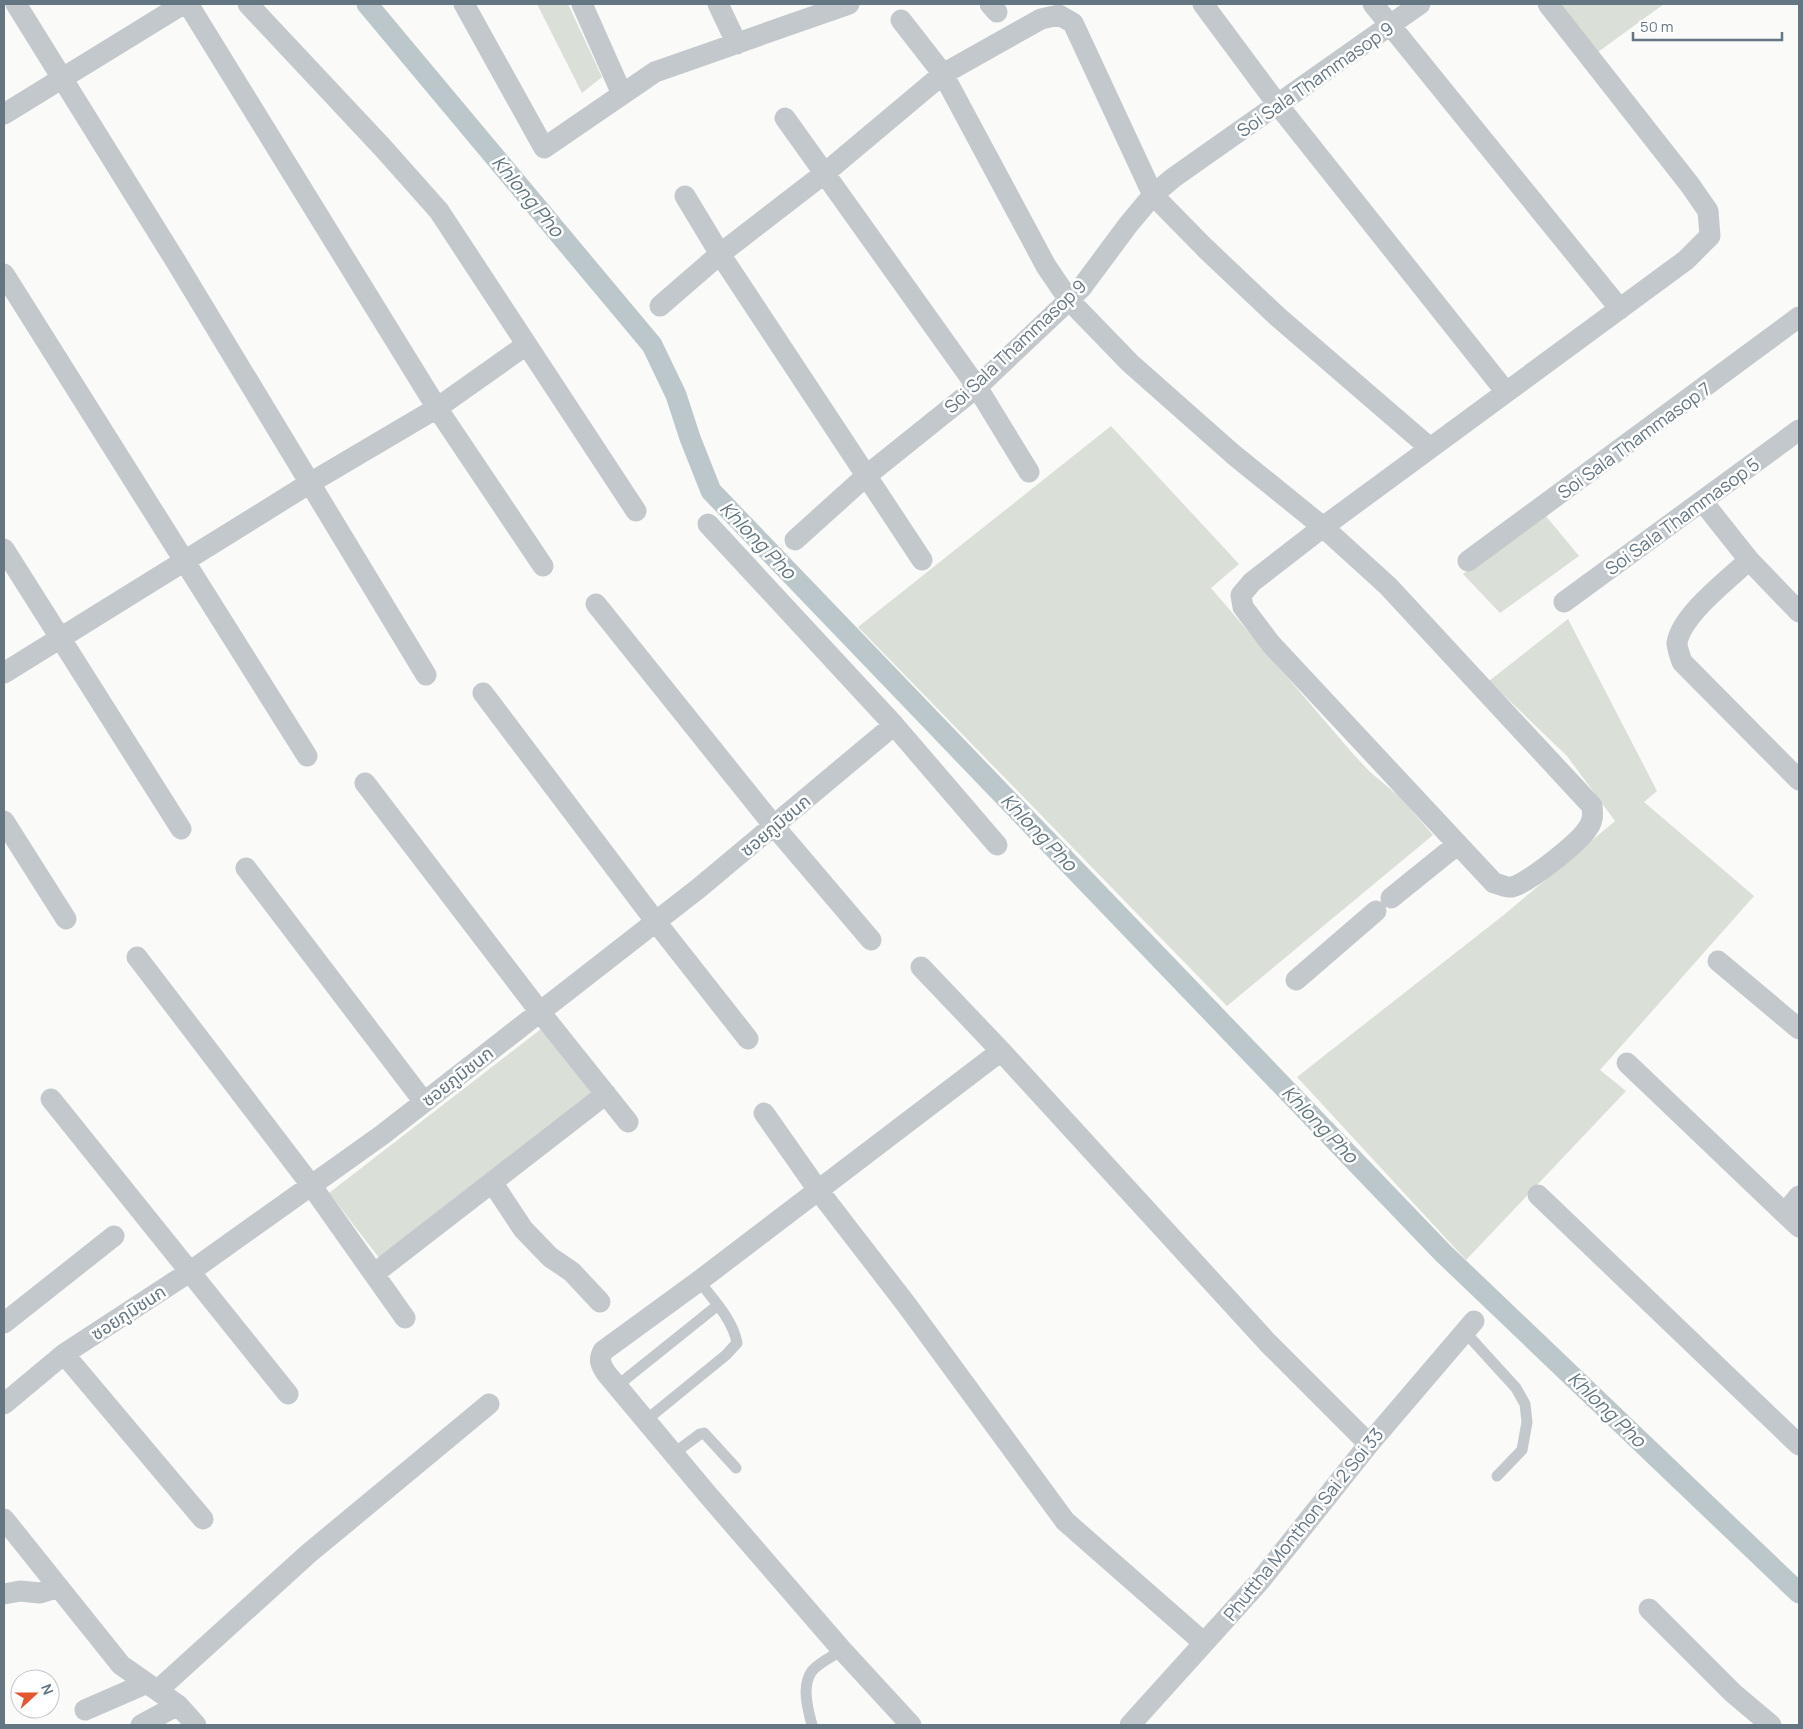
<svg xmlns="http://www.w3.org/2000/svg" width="1803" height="1729" viewBox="0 0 1803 1729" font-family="Manrope,'Noto Sans Thai',sans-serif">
	<rect width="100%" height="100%" fill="#fafaf8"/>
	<path fill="#dadfd7" d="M 537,4 L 568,4 L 602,77 L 582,93 Z
		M 1559,4 L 1664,4 L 1598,52 Z
		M 1111,426 L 1239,564 L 1211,588 L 1354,755 L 1370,772 L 1401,798 L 1433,835 L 1227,1006 L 858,627 Z
		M 1545,515 L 1579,556 L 1500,613 L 1463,574 Z
		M 1568,619 L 1657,791 L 1644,802 L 1754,896 L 1600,1070 L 1626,1091 L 1466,1260 L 1297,1077 L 1505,914 L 1615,821 L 1567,756 L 1489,681 Z
		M 541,1029 L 592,1092 L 380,1259 L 329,1193 Z"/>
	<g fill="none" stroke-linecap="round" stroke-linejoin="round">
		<path stroke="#bbc7cb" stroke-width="21" d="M 367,4 L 652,345 L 676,395 L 690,438 L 711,491 L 1443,1253 L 1799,1593"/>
		<path stroke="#c3c8cc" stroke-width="11" d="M 1465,1332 L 1516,1388 L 1525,1404 L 1527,1422 L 1522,1450 L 1497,1476
			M 617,1386 L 718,1305
			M 645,1421 L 726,1355 L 737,1343 C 733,1320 713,1299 699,1281
			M 673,1454 L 700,1434 L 704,1433 L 736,1468
			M 812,1725 C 808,1710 801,1686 812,1671 C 818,1663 833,1656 842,1650"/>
		<path stroke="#c3c8cc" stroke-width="21" d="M 16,4 L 175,260 L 426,675
			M 188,4 L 437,408 L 543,566
			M 248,4 L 383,148 L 439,211 L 636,511
			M 464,4 L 544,148 L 655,72 L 849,4
			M 582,4 L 622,94
			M 718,4 L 737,44
			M 990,4 L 997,12
			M 1203,4 L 1278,105 L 1506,392
			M 1373,4 L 1620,309
			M 901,20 L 943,74 L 1046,266 L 1069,300 L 1130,363 L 1234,455 L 1323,527 L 1388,586 L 1592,806 C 1593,815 1593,821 1588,828 C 1580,842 1528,883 1512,887 C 1507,888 1499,884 1494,883 L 1271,644 L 1243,607 L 1241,595 L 1252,582 L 1323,527 L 1686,260 L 1710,236 L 1708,211 L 1690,185 L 1548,4
			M 4,114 L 183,4
			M 785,118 L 977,387 L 1029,472
			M 685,196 L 720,254 L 922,560
			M 4,274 L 307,756
			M 660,306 L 720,254 L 825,173 L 943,74 L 1041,19 L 1059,15 L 1073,23 L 1153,195 L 1205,248 L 1278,317 L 1430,448
			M 1703,502 L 1749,560 L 1799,612
			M 708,524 L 894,725 L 997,845
			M 795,540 L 866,476 L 977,387 L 1069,300 L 1082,287 L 1128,225 L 1153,195 L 1173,178 L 1420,4
			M 4,549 L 181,829
			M 1749,560 C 1729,579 1681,615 1677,643 C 1677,648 1680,656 1682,662 L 1799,780
			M 1468,561 L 1799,317
			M 1564,602 L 1799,430
			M 596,604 L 774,826 L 871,940
			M 4,673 L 310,483 L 437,408 L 526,345
			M 483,693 L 656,922 L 748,1039
			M 365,783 L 540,1012 L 628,1122
			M 4,821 L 66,919
			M 246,868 L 424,1102
			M 1391,898 L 1458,844
			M 137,957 L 311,1185 L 405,1318
			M 1718,961 L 1799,1029
			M 921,967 L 1001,1051 L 1268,1343 L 1369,1444
			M 1296,980 L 1376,911
			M 1627,1063 L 1799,1227
			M 51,1099 L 288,1394
			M 764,1113 L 818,1190 L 906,1304 L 1065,1521 L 1204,1643
			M 492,1182 L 523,1229 L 550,1257 L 572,1272 L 600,1302
			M 1538,1195 L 1799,1445
			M 1785,1213 L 1799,1196
			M 375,1273 L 606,1094
			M 4,1323 L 114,1236
			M 64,1354 L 203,1519
			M 4,1404 L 64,1354 L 191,1271 L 382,1135 L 699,888 L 894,725
			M 4,1519 L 121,1665 L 178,1705 L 196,1725
			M 4,1594 L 20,1591 L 40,1593 L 59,1587
			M 1649,1609 L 1733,1693 L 1771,1725
			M 158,1690 L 308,1554 L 489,1404
			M 85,1710 L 147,1683
			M 141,1725 L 178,1705
			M 911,1725 L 842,1650 L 708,1495 L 606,1373 C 601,1365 598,1360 603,1351 L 699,1281 L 1001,1051
			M 1130,1725 L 1260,1581 L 1369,1444 L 1474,1321"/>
	</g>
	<g text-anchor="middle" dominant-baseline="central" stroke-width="5" stroke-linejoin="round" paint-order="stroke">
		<g font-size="18" fill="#657683" stroke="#fff">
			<text transform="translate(1315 79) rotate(-35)">Soi Sala Thammasop 9</text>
			<text transform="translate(1015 346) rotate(-43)">Soi Sala Thammasop 9</text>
			<text transform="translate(1634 440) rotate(-36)">Soi Sala Thammasop 7</text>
			<text transform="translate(1682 516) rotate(-36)">Soi Sala Thammasop 5</text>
			<text transform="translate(775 825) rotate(-40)">ซอยภูมิชนก</text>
			<text transform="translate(457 1076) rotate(-38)">ซอยภูมิชนก</text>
			<text transform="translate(128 1312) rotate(-33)">ซอยภูมิชนก</text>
			<text transform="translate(1303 1524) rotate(-51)">Phuttha Monthon Sai 2 Soi 33</text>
		</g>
		<g font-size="19" font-style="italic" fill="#60757c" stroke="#fff">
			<text transform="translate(528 196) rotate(50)">Khlong Pho</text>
			<text transform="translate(758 540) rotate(46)">Khlong Pho</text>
			<text transform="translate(1039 832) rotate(46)">Khlong Pho</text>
			<text transform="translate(1320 1124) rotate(46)">Khlong Pho</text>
			<text transform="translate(1607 1409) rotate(44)">Khlong Pho</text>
		</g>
	</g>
	<rect width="1803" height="1729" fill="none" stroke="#657683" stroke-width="10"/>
	<g transform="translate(35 1694) rotate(69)"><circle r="24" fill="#ffffff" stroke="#c1c8cd"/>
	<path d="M0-4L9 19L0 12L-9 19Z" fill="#e4572e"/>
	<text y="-8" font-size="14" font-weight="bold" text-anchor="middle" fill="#657683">N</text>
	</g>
	<path d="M1633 32v8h149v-8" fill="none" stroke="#657683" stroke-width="2.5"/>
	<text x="1640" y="32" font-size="15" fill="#657683" stroke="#ffffff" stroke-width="4" paint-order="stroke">50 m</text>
</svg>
